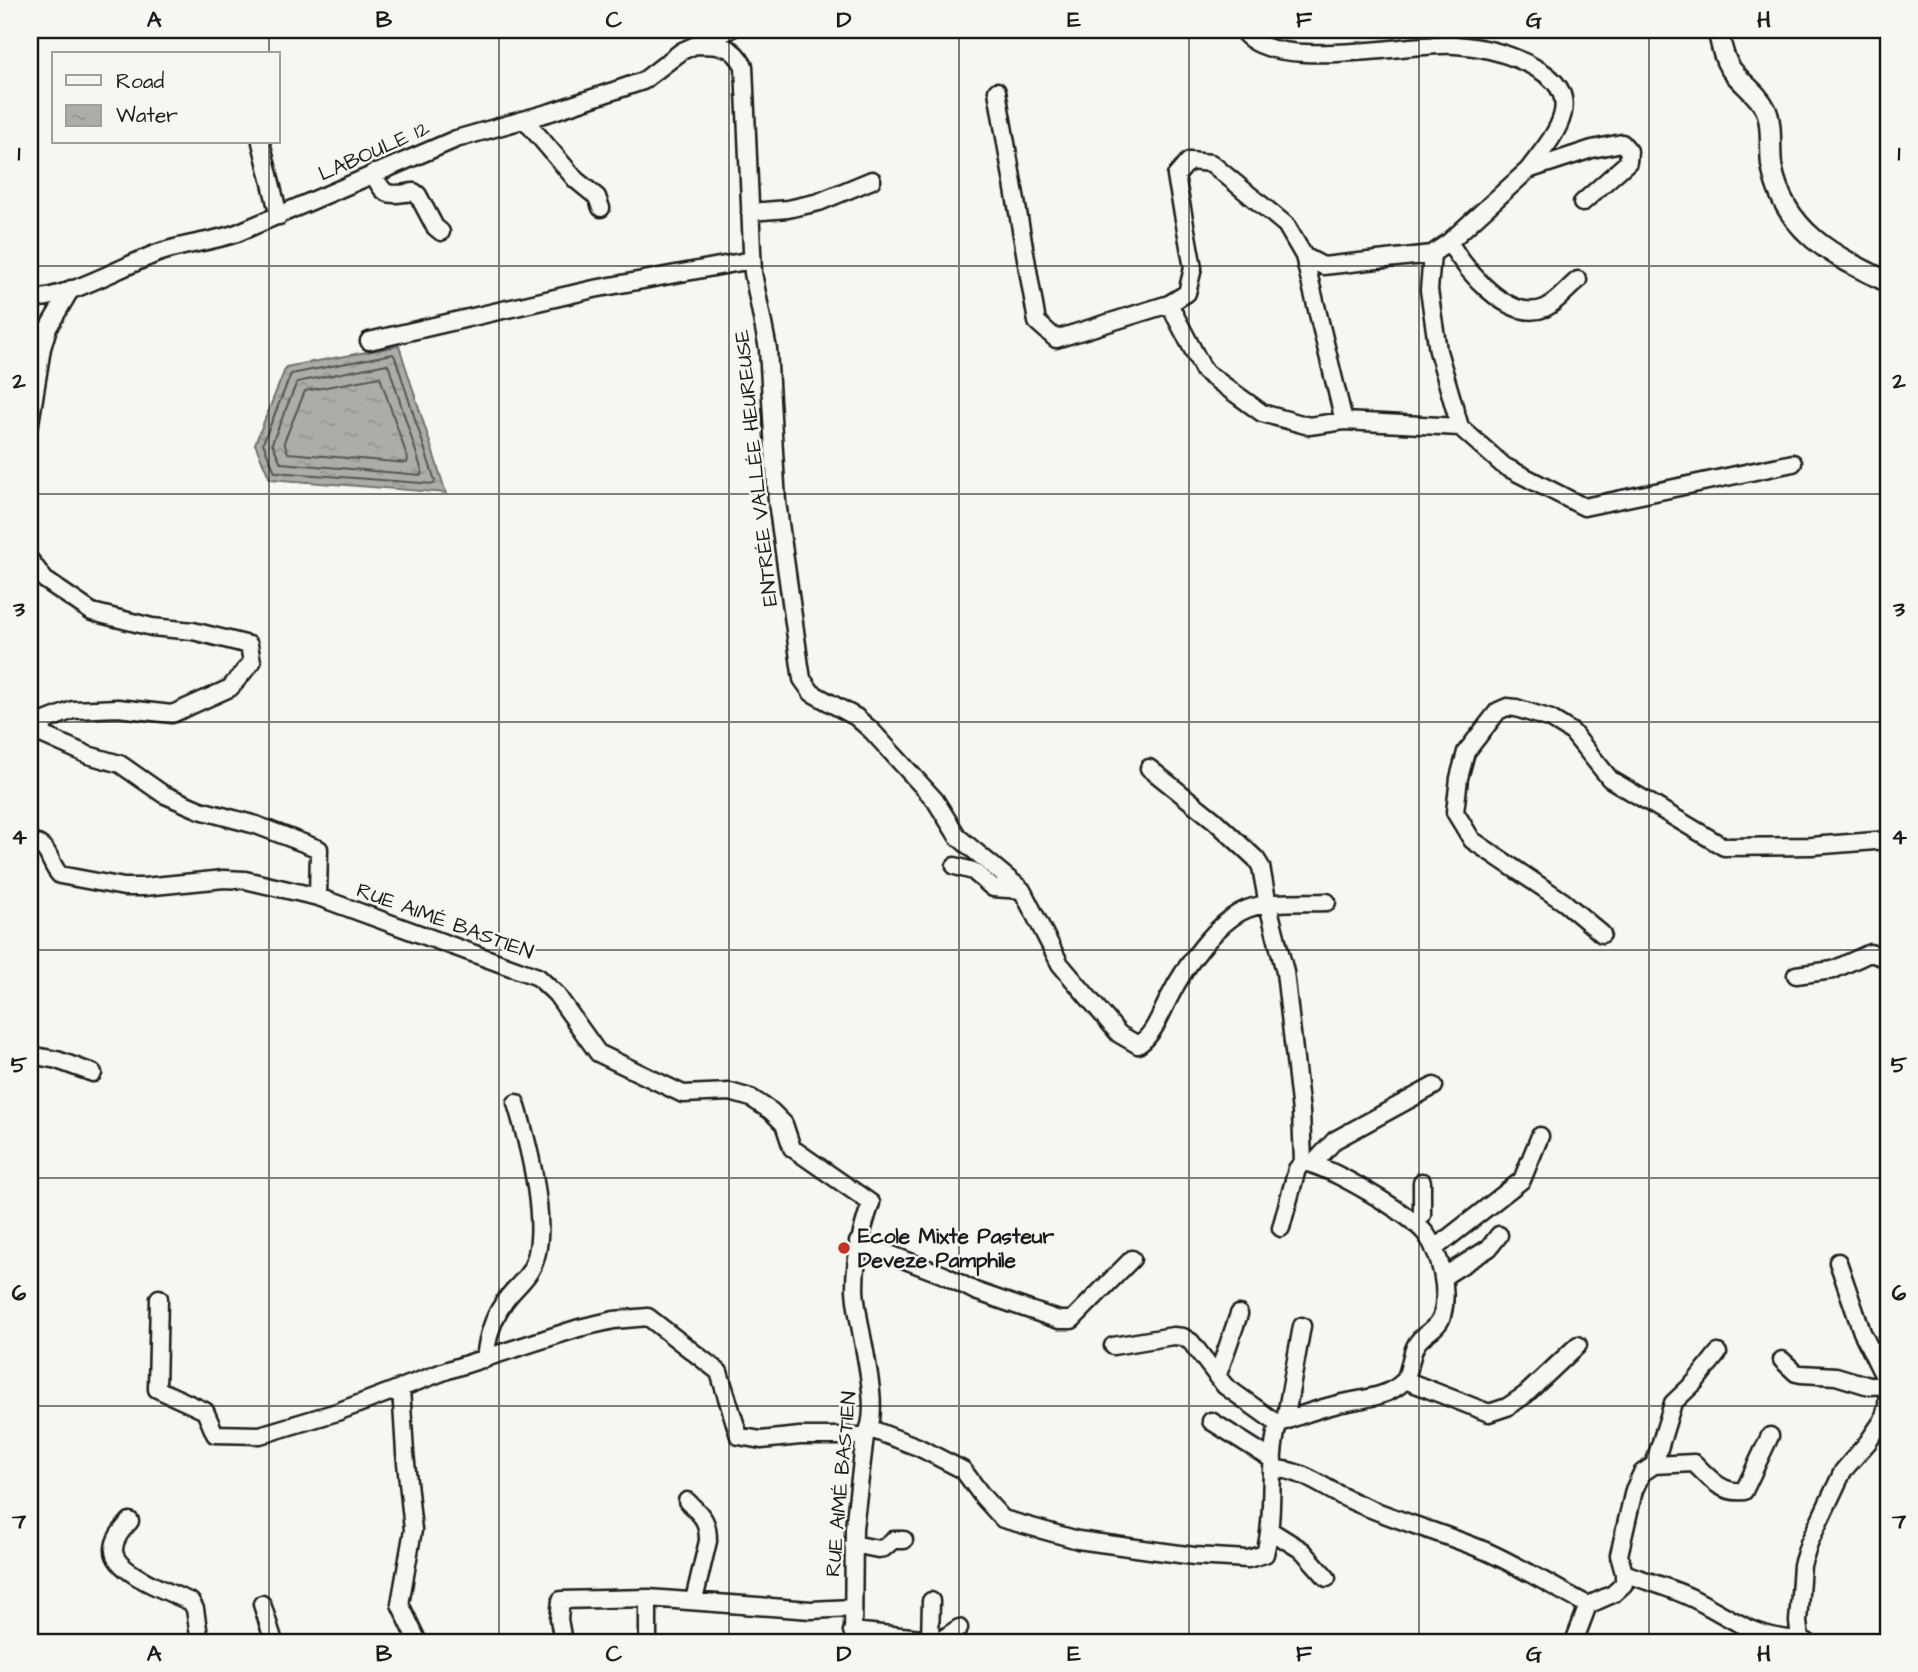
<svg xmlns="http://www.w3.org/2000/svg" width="1918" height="1672" viewBox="0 0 1918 1672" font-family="'Architects Daughter',sans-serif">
	<defs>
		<pattern id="water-ripples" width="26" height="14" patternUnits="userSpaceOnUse" patternTransform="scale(1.75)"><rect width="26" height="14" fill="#acaca9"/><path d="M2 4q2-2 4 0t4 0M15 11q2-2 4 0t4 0" fill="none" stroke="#939391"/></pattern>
	</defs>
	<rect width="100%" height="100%" fill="#f6f6f2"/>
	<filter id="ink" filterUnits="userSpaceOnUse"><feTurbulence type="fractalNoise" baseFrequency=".0143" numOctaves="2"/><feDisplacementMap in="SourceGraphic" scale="14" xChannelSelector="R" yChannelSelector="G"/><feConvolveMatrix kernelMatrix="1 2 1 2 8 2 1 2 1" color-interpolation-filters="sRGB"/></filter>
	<g filter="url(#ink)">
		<path fill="url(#water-ripples)" stroke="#727271" stroke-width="2" d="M 399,346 L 446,493 L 270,479 L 255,444 L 286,367 Z"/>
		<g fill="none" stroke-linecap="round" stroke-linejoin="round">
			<path stroke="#565654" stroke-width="2" d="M 393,354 L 395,357 L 435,481 L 434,484 L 275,472 L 263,443 L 291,374 Z
				M 387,364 L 389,367 L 422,471 L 421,475 L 281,463 L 272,443 L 297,382 Z
				M 380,377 L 408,459 L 407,463 L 288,453 L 284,442 L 305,391 Z"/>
			<defs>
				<path id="minor" d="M 1242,30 C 1271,74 1407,42 1455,45 C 1485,47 1515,55 1541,71 C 1588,101 1551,139 1528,170
					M 697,45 C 721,46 731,43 744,66 L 753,273 L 768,349 L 777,502 L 800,666 L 802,679 L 812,693 L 856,717 L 872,731 L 935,800 L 958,837 L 1022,890 L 1060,964 L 1119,1034 L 1138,1045 C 1154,1035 1161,1013 1170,996 C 1184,968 1217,921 1247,909 C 1271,900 1302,903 1327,902
					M 997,91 L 1037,322 L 1056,339 L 1169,304 L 1187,293 L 1193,268 L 1176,176 L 1189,161 L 1211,163 L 1286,225 L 1304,256 L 1344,421
					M 525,120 L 576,180 L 597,197 L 601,208
					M 261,142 L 279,216
					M 373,173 C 385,198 387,195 414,192 L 418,195 L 435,227 L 441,232
					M 750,212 L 788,209 L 819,202 L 872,180
					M 1449,242 C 1465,269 1508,323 1545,308 C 1556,303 1568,288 1578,280
					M 1432,254 L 1429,290 L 1438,351 L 1460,427 L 1504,466 L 1584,507 L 1793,463
					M 1304,256 L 1323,266 L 1432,254 L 1449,242 L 1528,170 L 1592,149 L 1622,143 L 1629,151 L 1628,162 L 1582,203
					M 30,299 C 66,299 122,266 158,253 C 183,244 211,242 237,233 L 456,139 L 551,112 L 643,81 L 682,51 L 730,30
					M 1169,304 L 1204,371 L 1262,413 L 1309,426 L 1344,421 L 1460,427
					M 369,341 L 594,289 L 752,260
					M 30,423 L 42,348 L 48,328 L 71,289
					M 30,560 L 45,580 L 92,612 L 152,627 L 193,631 L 249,645 L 252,662 L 230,688 L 172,714 L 118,708 L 73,710 L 45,721 L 41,734 L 88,755 L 120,764 L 163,794 L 200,810 L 256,825 L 319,849 L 318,897 L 538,977 L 556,994 L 598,1053 L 683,1094 L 730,1092 L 751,1098 L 771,1111 L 784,1124 L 792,1148 L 871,1203 C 861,1232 855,1257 855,1288 C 855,1323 885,1410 865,1436 L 854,1528 L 853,1642
					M 1149,768 L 1214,820 L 1256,859 L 1261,867 L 1268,905 L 1285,972 L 1301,1112 L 1303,1162
					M 30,841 C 52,847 47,861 60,875 L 124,887 L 144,887 L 224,879 L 245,880 L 318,897
					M 955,866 L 973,871 L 993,888 L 1022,890
					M 1602,934 L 1564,902 L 1472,840 L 1455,812 L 1459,778 L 1466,752 L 1498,711 L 1507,707 L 1516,708 L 1551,719 L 1572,732 L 1610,779 L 1724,847 L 1811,846 L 1888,840
					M 1796,975 L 1833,970 L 1870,953 L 1888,959
					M 30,1055 L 57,1060 L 93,1073
					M 1314,1163 L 1335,1140 L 1434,1086
					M 1415,1224 L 1422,1215 L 1422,1182
					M 858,1242 L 944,1275 L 975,1291 L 1059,1320 L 1072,1320 L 1132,1259
					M 1434,1249 L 1522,1180 L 1540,1136
					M 1443,1277 L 1489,1248 L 1499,1235
					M 159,1298 L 157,1389 L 205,1411 L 215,1434 L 260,1435 L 337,1412 L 448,1370 L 579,1328 L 614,1320 L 648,1317 L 719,1372 L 739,1436 L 761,1440 L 800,1436 L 865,1436
					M 485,1359 C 487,1340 492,1320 503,1304 C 510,1292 523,1283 530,1271 C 553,1234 528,1143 516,1103
					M 1782,1360 L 1796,1373 L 1801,1374 L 1836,1376 L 1869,1386 L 1888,1385
					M 1217,1377 L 1239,1314
					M 1405,1380 L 1489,1413 L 1507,1407 L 1525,1395 L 1578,1345
					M 401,1388 L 405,1453 L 413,1530 L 400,1604 L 418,1642
					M 1211,1421 L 1273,1460
					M 1285,1421 L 1302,1326
					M 1278,1424 C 1297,1416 1318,1409 1338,1404 C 1359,1399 1387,1398 1403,1382 C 1410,1374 1410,1357 1415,1347 C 1420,1334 1438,1330 1442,1316 C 1449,1291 1441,1255 1426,1234 C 1409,1213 1329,1166 1303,1162 L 1297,1169 L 1281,1228
					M 871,1429 L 918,1447 L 963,1470 L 983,1497 L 1003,1519 L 1078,1540 L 1194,1556 L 1248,1559 L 1265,1554 C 1276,1511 1267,1466 1278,1424 L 1225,1386 L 1191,1342 L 1183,1337 L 1173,1336 L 1113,1346
					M 1654,1465 L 1694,1463 C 1709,1478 1722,1494 1744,1491 L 1770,1436
					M 1274,1469 C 1303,1469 1326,1490 1352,1501 C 1396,1521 1444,1533 1488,1552 C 1523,1568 1555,1588 1588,1605
					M 687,1501 C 702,1516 708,1519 708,1541 L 694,1600
					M 130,1521 C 123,1529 114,1538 114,1550 C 114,1573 172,1593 191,1602 L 195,1609 L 200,1642
					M 1271,1531 L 1303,1551 L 1327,1578
					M 853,1544 L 878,1549 L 884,1548 L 893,1540 L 904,1540
					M 1624,1573 C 1648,1582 1673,1588 1696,1600 C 1735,1620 1754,1638 1801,1640
					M 262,1604 L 274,1642
					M 852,1631 L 941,1640 L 959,1628
					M 30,1638 L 31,1642
					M 930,1639 L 931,1601
					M 563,1642 L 559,1619 L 561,1600 L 648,1598 L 811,1610 L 852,1608
					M 648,1642 L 648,1598
					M 1574,1642 L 1588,1605 L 1613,1594 L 1624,1584 L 1624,1573 L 1619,1555 L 1634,1490 L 1642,1473 L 1654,1465 L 1673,1403 L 1695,1382 L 1718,1353
					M 1807,1642 L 1800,1639 L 1798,1622 L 1802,1565 L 1809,1543 L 1843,1471 L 1868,1442 L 1883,1420 L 1887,1406 L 1888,1385 L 1862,1332 L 1838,1262"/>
				<path id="major" d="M 1718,30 C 1721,45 1724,63 1735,74 C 1745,86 1759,95 1766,110 C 1773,124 1769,152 1772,168 C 1785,233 1834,256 1888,282"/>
			</defs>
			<use href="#minor" stroke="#1c1c1c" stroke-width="21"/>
			<use href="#major" stroke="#1c1c1c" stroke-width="24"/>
			<use href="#minor" stroke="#f6f6f2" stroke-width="16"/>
			<use href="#major" stroke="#f6f6f2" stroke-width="19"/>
		</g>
	</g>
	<path fill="none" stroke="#1c1c1c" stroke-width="2" stroke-opacity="0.55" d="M 269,30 L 269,54M 499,30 L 499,1642M 729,30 L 729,1642M 959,30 L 959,1642M 1189,30 L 1189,1642M 1419,30 L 1419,1642M 1649,30 L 1649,1642M 269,142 L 269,1642M 30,266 L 1888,266M 30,494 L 1888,494M 30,722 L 1888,722M 30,950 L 1888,950M 30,1178 L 1888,1178M 30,1406 L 1888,1406"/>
	<circle fill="#c8321e" stroke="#f6f6f2" stroke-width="2.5" cx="844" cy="1248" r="7"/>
	<g text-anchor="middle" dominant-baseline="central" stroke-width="5" stroke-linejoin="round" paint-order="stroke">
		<g font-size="21" fill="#1c1c1c" stroke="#f6f6f2">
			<text transform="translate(374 151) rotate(-24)">LABOULE 12</text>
			<text transform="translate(756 468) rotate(-96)">ENTRÉE VALLÉE HEUREUSE</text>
			<text transform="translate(445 921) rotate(20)">RUE AIMÉ BASTIEN</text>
			<text transform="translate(841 1484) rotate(-85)">RUE AIMÉ BASTIEN</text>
		</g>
		<g font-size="21" font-weight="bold" fill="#1c1c1c" stroke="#f6f6f2" text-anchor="start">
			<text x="858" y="1236">Ecole Mixte Pasteur<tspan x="858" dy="24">Deveze Pamphile</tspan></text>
		</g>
	</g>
	<rect width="1918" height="1672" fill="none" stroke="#f6f6f2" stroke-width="77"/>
	<rect x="52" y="52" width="228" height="91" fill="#f6f6f2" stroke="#9f9f9c" stroke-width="2"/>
	<rect x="66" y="75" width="35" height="10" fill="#f6f6f2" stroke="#9f9f9c" stroke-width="2"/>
	<text x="116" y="88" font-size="21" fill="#1c1c1c">Road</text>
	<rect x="66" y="105" width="35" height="21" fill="url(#water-ripples)" stroke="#9f9f9c" stroke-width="2"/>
	<text x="116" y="122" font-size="21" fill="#1c1c1c">Water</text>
	<rect x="38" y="38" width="1842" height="1596" fill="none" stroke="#1c1c1c" stroke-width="2.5"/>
	<g font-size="23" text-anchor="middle" font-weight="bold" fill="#1c1c1c">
		<text x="154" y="27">A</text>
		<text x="384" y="27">B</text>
		<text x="614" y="27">C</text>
		<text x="844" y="27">D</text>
		<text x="1074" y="27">E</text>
		<text x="1304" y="27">F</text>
		<text x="1534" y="27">G</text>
		<text x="1764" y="27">H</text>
		<text x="19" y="160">1</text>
		<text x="1899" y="160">1</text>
		<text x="19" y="388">2</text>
		<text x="1899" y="388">2</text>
		<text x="19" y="616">3</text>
		<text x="1899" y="616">3</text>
		<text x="19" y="844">4</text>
		<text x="1899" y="844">4</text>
		<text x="19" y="1072">5</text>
		<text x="1899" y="1072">5</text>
		<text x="19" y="1300">6</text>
		<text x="1899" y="1300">6</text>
		<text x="19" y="1528">7</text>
		<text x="1899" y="1528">7</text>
		<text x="154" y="1661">A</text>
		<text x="384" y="1661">B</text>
		<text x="614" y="1661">C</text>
		<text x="844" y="1661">D</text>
		<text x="1074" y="1661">E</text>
		<text x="1304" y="1661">F</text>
		<text x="1534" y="1661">G</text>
		<text x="1764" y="1661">H</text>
	</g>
</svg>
